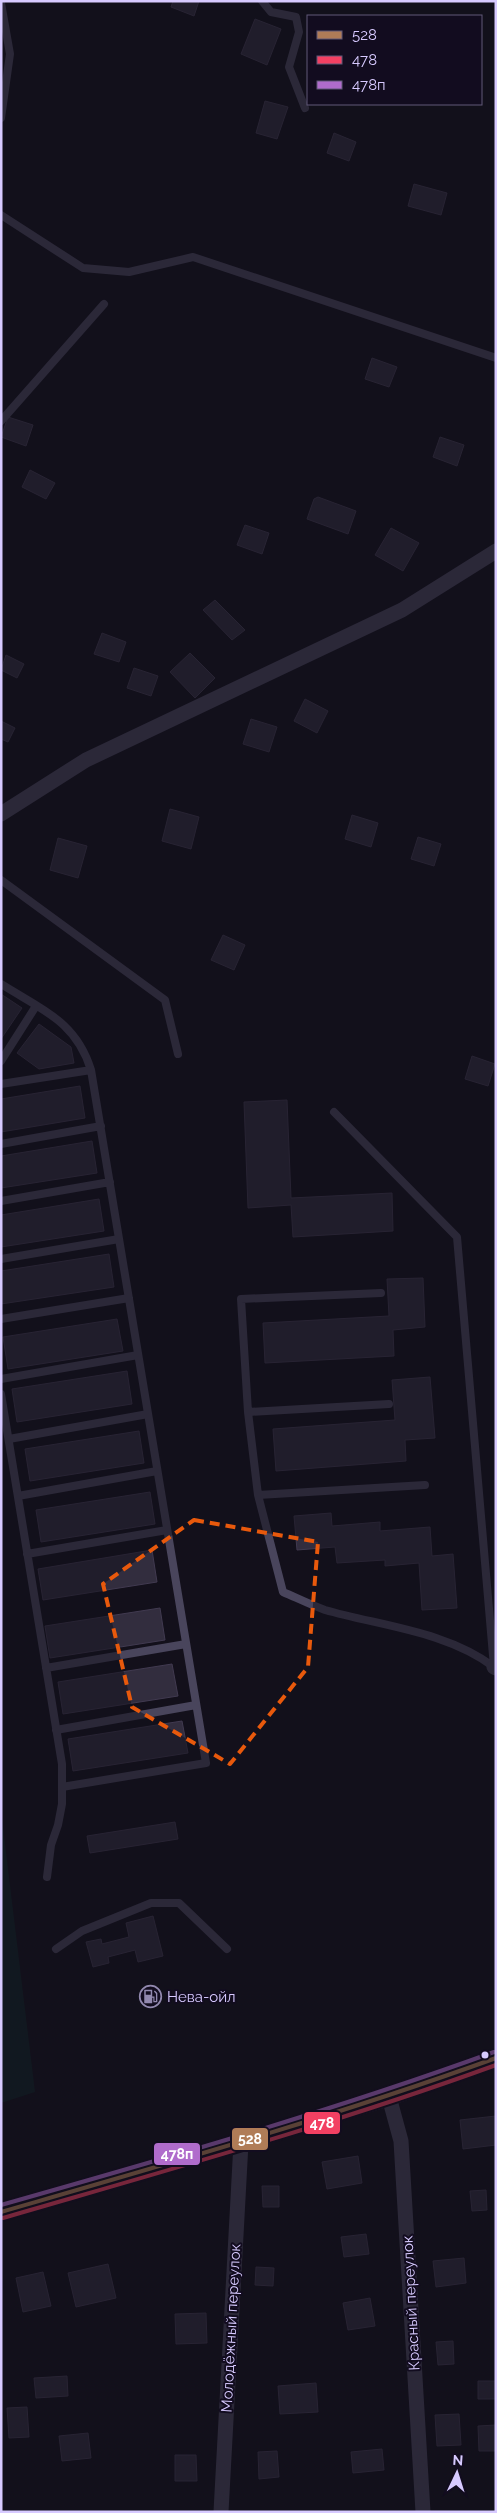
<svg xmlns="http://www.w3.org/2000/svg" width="497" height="2513" viewBox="0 0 497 2513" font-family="Raleway,sans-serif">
	<rect width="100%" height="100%" fill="#13101b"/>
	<path fill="#102327" d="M 1,1811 L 35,2092 L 1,2103 Z"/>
	<path fill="#322d3e" stroke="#413a50" d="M 173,1 L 199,1 L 194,16 L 171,7 Z
		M 255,19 L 281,29 L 267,65 L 241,54 Z
		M 265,101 L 288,107 L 277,139 L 256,133 Z
		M 334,133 L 356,142 L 349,161 L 327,153 Z
		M 414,184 L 447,193 L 441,215 L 408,206 Z
		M 372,358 L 397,367 L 389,387 L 365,379 Z
		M 8,417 L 33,425 L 26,446 L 1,437 Z
		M 440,437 L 464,445 L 457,466 L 433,457 Z
		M 30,470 L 55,483 L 46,499 L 22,487 Z
		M 318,497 L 356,511 L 348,534 L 307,519 L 314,499 Z
		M 245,525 L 269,533 L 262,554 L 237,545 Z
		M 391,528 L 419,543 L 403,571 L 375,555 Z
		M 215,600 L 245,630 L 232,640 L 203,610 Z
		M 102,633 L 126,642 L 119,662 L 94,654 Z
		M 190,653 L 215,678 L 195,698 L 170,672 Z
		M 6,655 L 24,664 L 17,678 L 1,670 Z
		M 134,668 L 158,676 L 151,696 L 127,688 Z
		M 305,699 L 328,711 L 317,733 L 294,721 Z
		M 251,719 L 277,727 L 269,752 L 243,744 Z
		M 1,721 L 15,728 L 8,742 L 1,739 Z
		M 170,809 L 199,817 L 191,849 L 162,841 Z
		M 352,815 L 378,823 L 371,847 L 345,839 Z
		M 418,837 L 441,844 L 434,866 L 411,859 Z
		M 58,838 L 87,846 L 78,878 L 50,870 Z
		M 223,935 L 245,945 L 234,970 L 211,960 Z
		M 1,994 L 22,1008 L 1,1039 Z
		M 39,1024 L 71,1047 L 74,1063 L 39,1069 L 17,1053 Z
		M 472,1056 L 495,1064 L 488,1086 L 465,1079 Z
		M 80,1086 L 85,1118 L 1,1132 L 1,1099 Z
		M 287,1100 L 291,1198 L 392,1193 L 393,1231 L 293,1237 L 291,1205 L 248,1208 L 244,1102 Z
		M 92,1141 L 97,1173 L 1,1188 L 1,1156 Z
		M 99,1199 L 104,1231 L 1,1247 L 1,1215 Z
		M 109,1254 L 114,1287 L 1,1304 L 1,1271 Z
		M 423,1278 L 425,1327 L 393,1330 L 394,1356 L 265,1363 L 263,1323 L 389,1316 L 387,1279 Z
		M 117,1319 L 123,1351 L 8,1369 L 3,1337 Z
		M 127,1371 L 132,1404 L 17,1422 L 12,1389 Z
		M 430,1377 L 435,1438 L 405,1440 L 406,1461 L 276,1471 L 273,1429 L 395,1420 L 392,1380 Z
		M 139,1431 L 144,1463 L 30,1481 L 25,1449 Z
		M 150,1492 L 155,1524 L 41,1542 L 36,1510 Z
		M 331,1513 L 332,1526 L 380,1522 L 380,1531 L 430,1527 L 432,1556 L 453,1554 L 457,1608 L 422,1610 L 419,1563 L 385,1566 L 385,1560 L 337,1563 L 335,1547 L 297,1550 L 294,1516 Z
		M 152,1550 L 157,1582 L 43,1600 L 38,1569 Z
		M 160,1608 L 165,1640 L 50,1658 L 45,1626 Z
		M 172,1664 L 178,1696 L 63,1714 L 58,1682 Z
		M 182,1721 L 188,1753 L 73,1771 L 68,1739 Z
		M 175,1822 L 178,1839 L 90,1853 L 87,1836 Z
		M 153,1916 L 163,1956 L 138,1962 L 135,1950 L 108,1957 L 109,1963 L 93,1967 L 86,1942 L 101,1939 L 102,1944 L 129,1937 L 126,1923 Z
		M 496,2116 L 496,2145 L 463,2149 L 460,2120 Z
		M 358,2156 L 362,2183 L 327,2189 L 322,2162 Z
		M 262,2186 L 279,2186 L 279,2207 L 263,2207 Z
		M 486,2190 L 487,2210 L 472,2211 L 470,2191 Z
		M 366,2234 L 369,2254 L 344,2257 L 341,2237 Z
		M 464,2258 L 466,2283 L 436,2287 L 433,2261 Z
		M 108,2264 L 116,2298 L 76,2307 L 68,2273 Z
		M 256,2267 L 274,2268 L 273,2286 L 255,2285 Z
		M 43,2272 L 51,2306 L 23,2312 L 16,2278 Z
		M 370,2298 L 375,2326 L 348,2330 L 343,2303 Z
		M 206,2313 L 207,2343 L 176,2344 L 175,2314 Z
		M 453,2341 L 454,2364 L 438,2365 L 436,2342 Z
		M 67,2376 L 68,2396 L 36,2398 L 34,2378 Z
		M 478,2381 L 496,2381 L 496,2399 L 478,2399 Z
		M 316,2383 L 318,2412 L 280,2414 L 278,2386 Z
		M 27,2407 L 29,2437 L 9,2438 L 7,2408 Z
		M 459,2414 L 461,2445 L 437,2446 L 435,2415 Z
		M 496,2425 L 496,2451 L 479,2451 L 478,2426 Z
		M 88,2433 L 91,2458 L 62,2461 L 59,2436 Z
		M 382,2449 L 384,2470 L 353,2473 L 351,2452 Z
		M 277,2451 L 279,2477 L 259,2479 L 258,2452 Z
		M 175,2455 L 196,2455 L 197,2481 L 175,2481 Z"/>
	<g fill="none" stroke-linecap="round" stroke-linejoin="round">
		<path stroke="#49455c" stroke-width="8" d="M 262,1 L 271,12 L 296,17 L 299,32 L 289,67 L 305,108
			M 1,3 L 10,54 L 1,118
			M 1,215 L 83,268 L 129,272 L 193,257 L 496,358
			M 1,421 L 104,304
			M 1,880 L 165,1000 L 178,1054
			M 1,984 C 42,1010 76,1021 91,1070 L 206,1763 L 62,1787
			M 1,1061 L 36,1006
			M 1,1084 L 91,1070
			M 334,1112 L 457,1237 L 494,1667
			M 1,1144 L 101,1126
			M 1,1201 L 110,1182
			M 1,1259 L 119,1239
			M 381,1293 L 241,1299 L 248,1412 L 258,1495 L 283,1592 C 297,1598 311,1605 325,1610 C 381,1626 446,1631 494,1667
			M 1,1319 L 129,1298
			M 1,1379 L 138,1355
			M 1,1394 L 62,1764 L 62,1804 L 58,1825 L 51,1845 L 47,1877
			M 248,1412 L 389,1404
			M 9,1439 L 148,1414
			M 258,1495 L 425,1485
			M 18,1496 L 157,1471
			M 27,1554 L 167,1530
			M 46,1668 L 186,1644
			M 56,1730 L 196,1705
			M 56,1949 L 82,1931 L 151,1903 L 179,1903 L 227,1949"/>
		<path stroke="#49455c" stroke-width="15" d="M 1,814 L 86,760 L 402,610 L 496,551
			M 494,1667 L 496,1668
			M 389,2097 L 401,2141 L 423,2512
			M 221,2512 L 241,2143"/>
		<path stroke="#49455c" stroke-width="18" d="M 1,2212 L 241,2143 L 389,2097 L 496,2058"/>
		<defs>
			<path id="bus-1" d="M 1,2212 C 167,2164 333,2117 496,2058"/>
			<path id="bus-2" d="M 3,2218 C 168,2170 334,2124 496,2065"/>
			<path id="bus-3" d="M 1,2205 C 167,2158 332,2111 494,2052"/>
		</defs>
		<use href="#bus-1" stroke="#120c1f" stroke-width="8"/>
		<use href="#bus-2" stroke="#120c1f" stroke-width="8"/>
		<use href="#bus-3" stroke="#120c1f" stroke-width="8"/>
		<use href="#bus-1" stroke="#b07c57" stroke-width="4"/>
		<use href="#bus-2" stroke="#f24062" stroke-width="4"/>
		<use href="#bus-3" stroke="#b06ccc" stroke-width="4"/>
	</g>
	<path d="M0 0H497V2513H0ZM 194,1520 L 318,1542 L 308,1667 L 230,1764 L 132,1707 L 103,1584 Z" fill="#13101b" fill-opacity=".55" fill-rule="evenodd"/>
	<path fill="none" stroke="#e8590c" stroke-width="4" stroke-dasharray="10 6" stroke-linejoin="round" d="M 194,1520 L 318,1542 L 308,1667 L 230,1764 L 132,1707 L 103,1584 Z"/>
	<defs>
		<symbol id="fuel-ring" viewBox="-11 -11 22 22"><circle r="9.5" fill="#120c1f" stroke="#9289af" stroke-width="1.5"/><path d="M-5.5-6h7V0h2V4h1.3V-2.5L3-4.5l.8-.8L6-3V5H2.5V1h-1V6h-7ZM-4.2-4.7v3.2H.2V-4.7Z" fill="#9289af"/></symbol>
	</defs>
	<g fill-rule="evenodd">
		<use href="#fuel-ring" x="138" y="1984" width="25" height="25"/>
	</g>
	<circle fill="#d7caff" stroke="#120c1f" stroke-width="2" cx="485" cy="2055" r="4.5"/>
	<g text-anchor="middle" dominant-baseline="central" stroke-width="4" stroke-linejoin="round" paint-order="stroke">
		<g font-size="15" fill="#d7caff" stroke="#120c1f" text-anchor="start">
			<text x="167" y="1997">Нева-ойл</text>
		</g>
		<g font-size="15" fill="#d7caff" stroke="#120c1f">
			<text transform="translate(411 2303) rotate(-93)">Красный переулок</text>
			<text transform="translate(231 2328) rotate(-87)">Молодёжный переулок</text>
		</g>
	</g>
	<g stroke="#120c1f" stroke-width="2">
		<rect x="303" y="2111" width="38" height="24" rx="5" fill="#f24062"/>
		<rect x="231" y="2127" width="38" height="24" rx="5" fill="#b07c57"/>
		<rect x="153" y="2142" width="48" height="24" rx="5" fill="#b06ccc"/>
	</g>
	<g font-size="14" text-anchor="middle" font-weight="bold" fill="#fff">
		<text x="322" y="2128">478</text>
		<text x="250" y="2144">528</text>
		<text x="177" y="2159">478п</text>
	</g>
	<rect width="497" height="2513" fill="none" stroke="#d7caff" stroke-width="5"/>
	<rect x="307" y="15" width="175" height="90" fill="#120c1f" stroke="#615879"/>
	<rect x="317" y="31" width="25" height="8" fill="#b07c57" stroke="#615879"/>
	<text x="352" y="40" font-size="15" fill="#d7caff">528</text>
	<rect x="317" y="56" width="25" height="8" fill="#f24062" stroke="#615879"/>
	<text x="352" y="65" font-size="15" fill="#d7caff">478</text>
	<rect x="317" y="81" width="25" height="8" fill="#b06ccc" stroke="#615879"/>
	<text x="352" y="90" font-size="15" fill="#d7caff">478п</text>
	<g transform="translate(457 2473) rotate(4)" stroke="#120c1f" stroke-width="4" paint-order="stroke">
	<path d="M0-4L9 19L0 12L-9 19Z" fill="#d7caff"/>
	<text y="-8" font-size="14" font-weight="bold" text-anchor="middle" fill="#d7caff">N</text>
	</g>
</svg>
